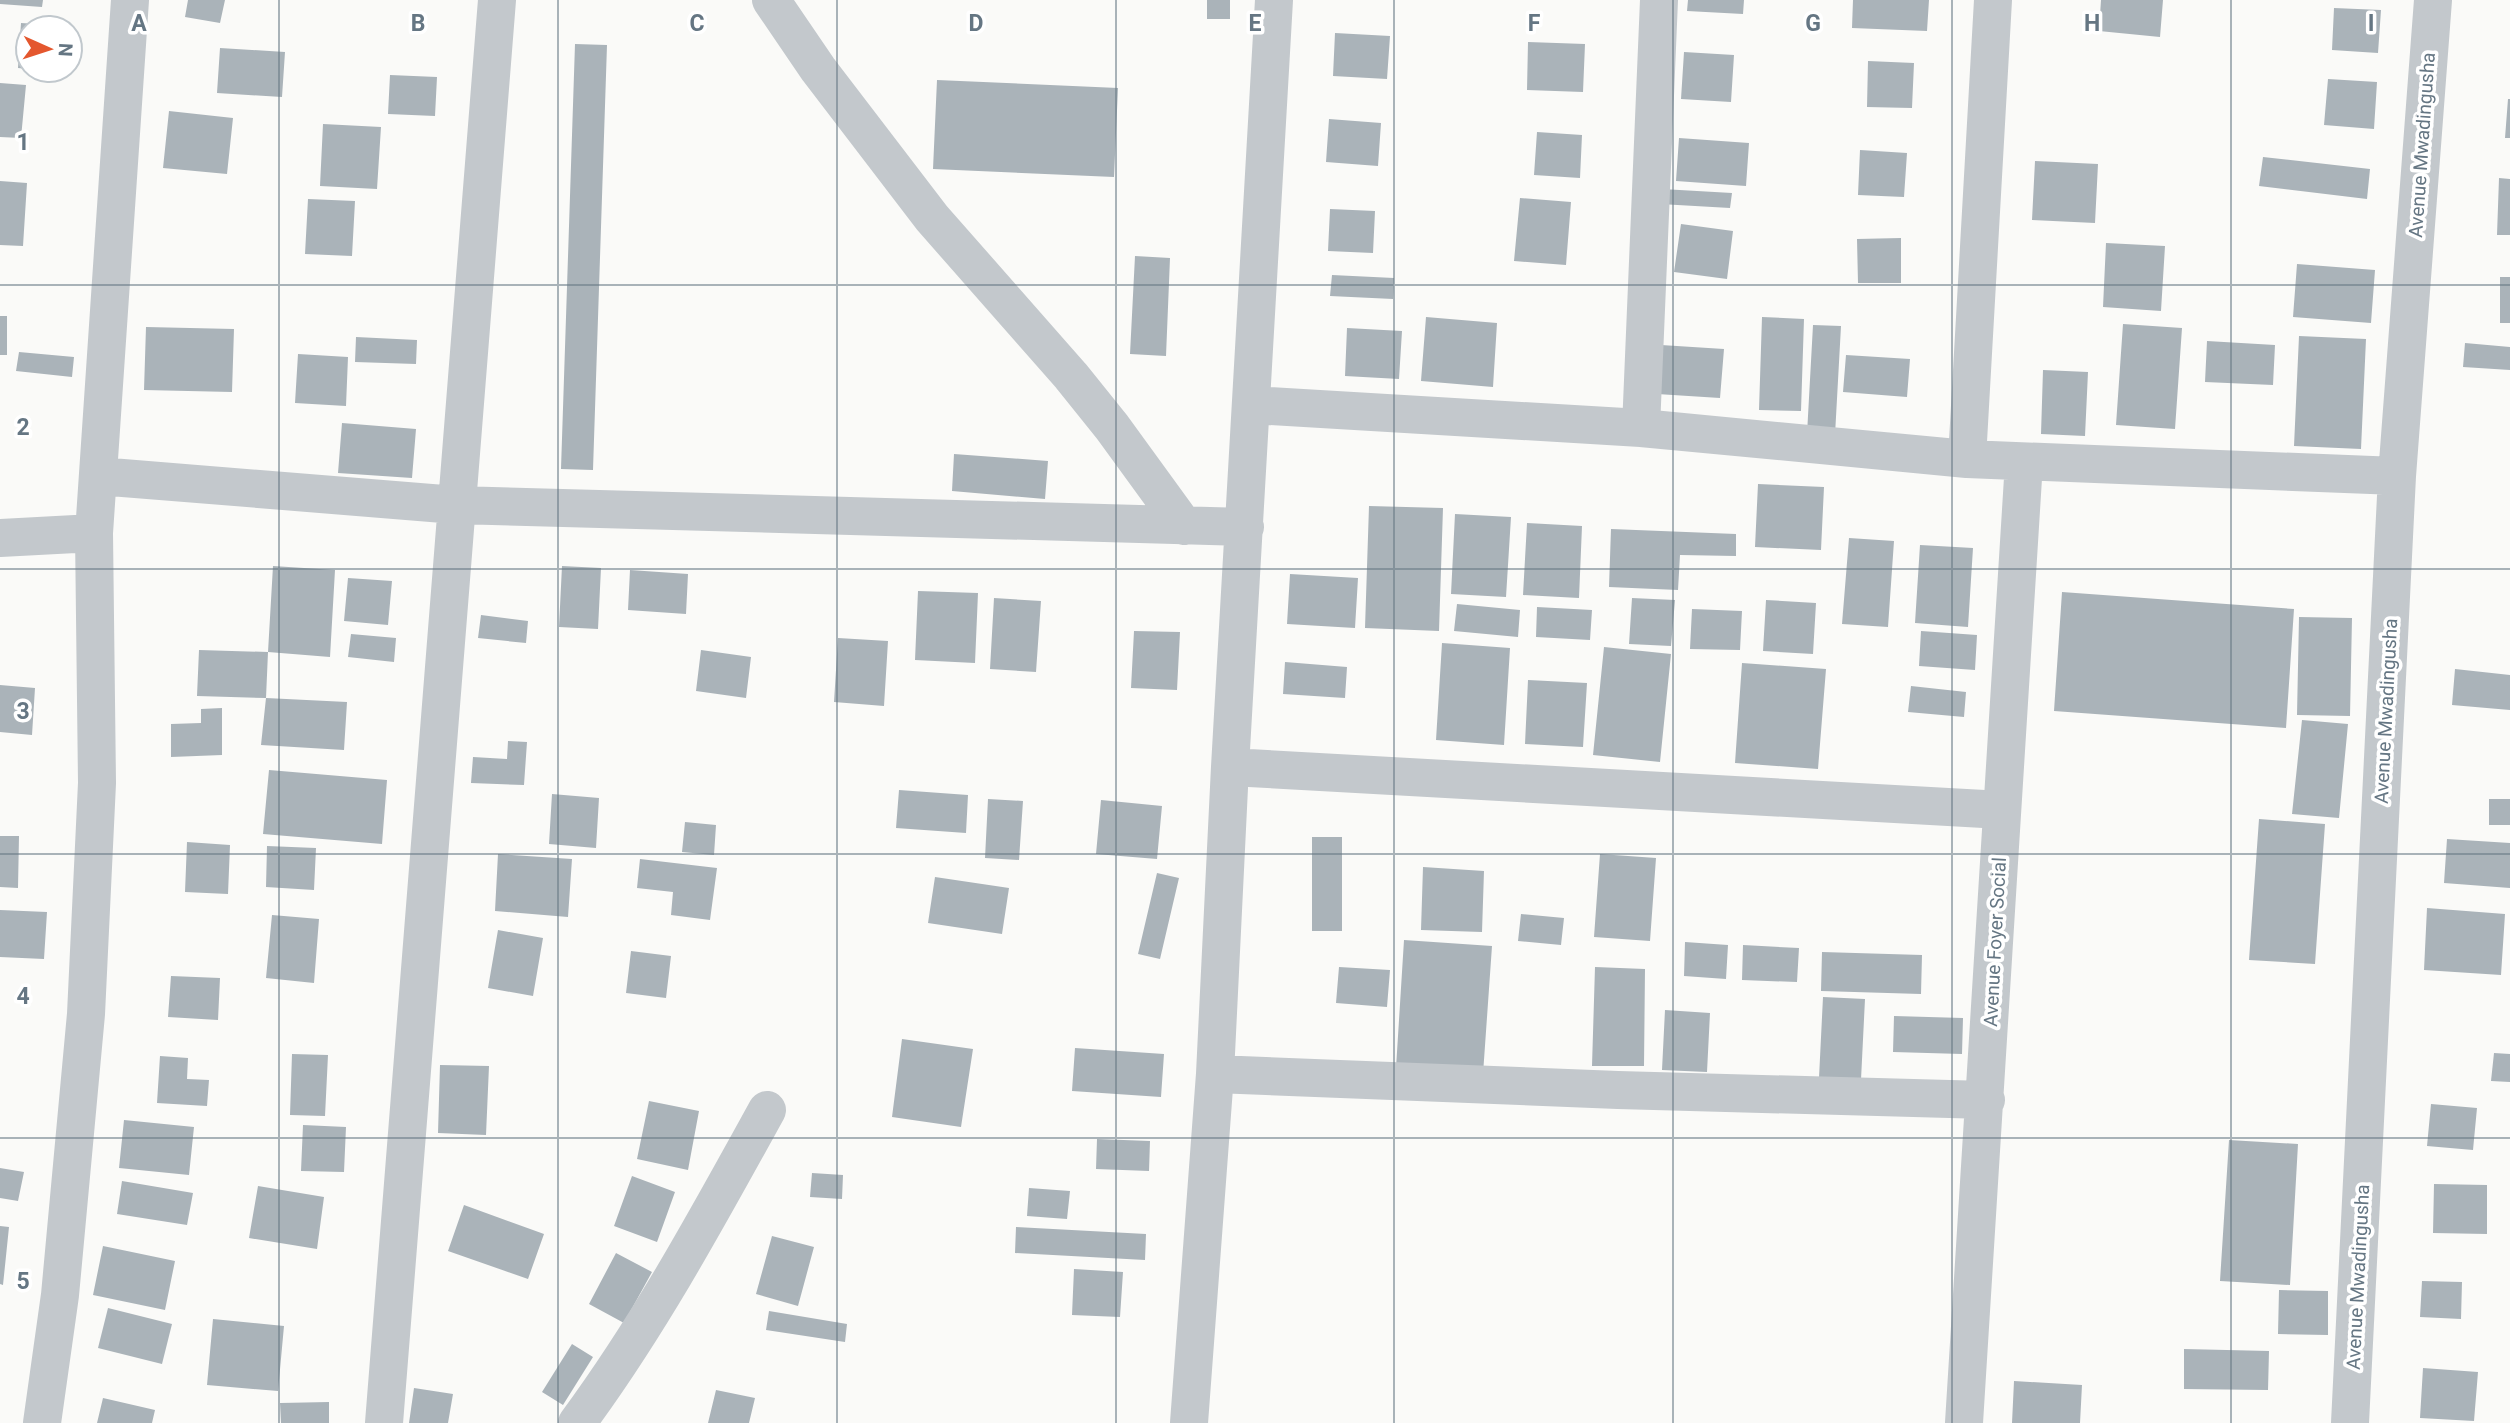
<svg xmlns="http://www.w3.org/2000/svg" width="2510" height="1423" viewBox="0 0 2510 1423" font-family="Roboto,sans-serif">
	<rect width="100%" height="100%" fill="#fafaf8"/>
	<path fill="#aab3b9" d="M 0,0 L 43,0 L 42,7 L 0,4 Z
		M 188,0 L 225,0 L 220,23 L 185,17 Z
		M 1207,0 L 1230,0 L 1230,19 L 1207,19 Z
		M 1688,0 L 1744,0 L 1743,14 L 1687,11 Z
		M 1853,0 L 1929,0 L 1927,31 L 1852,28 Z
		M 2101,0 L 2163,0 L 2160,37 L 2099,31 Z
		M 2334,8 L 2381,10 L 2378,53 L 2332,50 Z
		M 21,23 L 69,26 L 69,28 L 28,28 L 28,69 L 18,68 Z
		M 1335,33 L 1390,36 L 1387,79 L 1333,76 Z
		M 1528,42 L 1585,44 L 1583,92 L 1527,90 Z
		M 575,44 L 607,45 L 593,470 L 561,469 Z
		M 220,48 L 285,52 L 282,97 L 217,93 Z
		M 1684,52 L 1734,55 L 1731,102 L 1681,99 Z
		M 1868,61 L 1914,63 L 1912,108 L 1867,107 Z
		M 390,75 L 437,77 L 435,116 L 388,114 Z
		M 2328,79 L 2377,82 L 2374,129 L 2324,125 Z
		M 937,80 L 1118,88 L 1114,177 L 933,169 Z
		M 0,83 L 26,85 L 21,138 L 0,137 Z
		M 2508,99 L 2510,99 L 2510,138 L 2505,138 Z
		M 169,111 L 233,118 L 227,174 L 163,168 Z
		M 1329,119 L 1381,123 L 1378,166 L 1326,162 Z
		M 323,124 L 381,127 L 377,189 L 320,186 Z
		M 1537,132 L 1582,135 L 1580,178 L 1534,175 Z
		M 1679,138 L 1749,143 L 1746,186 L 1676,181 Z
		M 1860,150 L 1907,153 L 1904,197 L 1858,195 Z
		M 2263,157 L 2370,169 L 2367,199 L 2259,186 Z
		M 2035,161 L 2098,164 L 2095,223 L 2032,220 Z
		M 2499,178 L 2510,179 L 2510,235 L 2497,235 Z
		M 0,181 L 27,183 L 23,246 L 0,245 Z
		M 1662,189 L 1732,193 L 1730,208 L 1660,204 Z
		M 1520,198 L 1571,202 L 1566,265 L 1514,261 Z
		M 308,199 L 355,201 L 352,256 L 305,254 Z
		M 1330,209 L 1375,211 L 1373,253 L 1328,251 Z
		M 1681,224 L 1733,231 L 1727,279 L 1674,272 Z
		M 1901,238 L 1901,283 L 1858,283 L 1857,239 Z
		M 2106,243 L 2165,246 L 2161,311 L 2103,307 Z
		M 1135,256 L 1170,258 L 1166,356 L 1130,354 Z
		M 2297,264 L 2375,270 L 2371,323 L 2293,317 Z
		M 1332,275 L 1394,278 L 1393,299 L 1330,296 Z
		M 2500,277 L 2510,277 L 2510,323 L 2500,323 Z
		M 0,316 L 7,316 L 7,355 L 0,355 Z
		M 1426,317 L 1497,323 L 1493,387 L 1421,381 Z
		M 1762,317 L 1804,319 L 1801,411 L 1759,410 Z
		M 2123,324 L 2182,328 L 2175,429 L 2116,425 Z
		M 1813,325 L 1841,326 L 1835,435 L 1807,434 Z
		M 146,327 L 234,329 L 232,392 L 144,390 Z
		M 1347,328 L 1402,331 L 1399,379 L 1345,376 Z
		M 2299,336 L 2366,339 L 2361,449 L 2294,446 Z
		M 356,337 L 417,340 L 416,364 L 355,362 Z
		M 2207,341 L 2275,345 L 2273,385 L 2205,382 Z
		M 2465,343 L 2510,347 L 2510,370 L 2463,367 Z
		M 1661,345 L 1724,349 L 1720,398 L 1657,394 Z
		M 19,352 L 74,357 L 72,377 L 16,371 Z
		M 298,354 L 348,357 L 346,406 L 295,403 Z
		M 1846,355 L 1910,359 L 1907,397 L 1843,392 Z
		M 2043,370 L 2088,372 L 2085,436 L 2041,434 Z
		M 342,423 L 416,429 L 412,478 L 338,473 Z
		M 954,454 L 1048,461 L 1045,499 L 952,491 Z
		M 1758,484 L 1824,487 L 1821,550 L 1755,547 Z
		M 1369,506 L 1443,508 L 1439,631 L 1365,628 Z
		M 1455,514 L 1511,517 L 1506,597 L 1451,594 Z
		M 1527,523 L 1582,526 L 1579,598 L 1523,595 Z
		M 1611,529 L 1736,534 L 1736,556 L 1680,555 L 1678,590 L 1609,587 Z
		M 1849,538 L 1894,541 L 1888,627 L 1842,624 Z
		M 1920,545 L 1973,548 L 1968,627 L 1915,623 Z
		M 273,566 L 335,570 L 330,657 L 268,652 Z
		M 562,566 L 601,568 L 598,629 L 559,627 Z
		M 630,570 L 688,574 L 686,614 L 628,610 Z
		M 1290,574 L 1358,578 L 1355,628 L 1287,624 Z
		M 348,578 L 392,581 L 388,625 L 344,621 Z
		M 918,591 L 978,593 L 975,663 L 915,660 Z
		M 2062,592 L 2294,609 L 2286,728 L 2054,711 Z
		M 994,598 L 1041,601 L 1036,672 L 990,669 Z
		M 1632,598 L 1675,600 L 1671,646 L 1629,644 Z
		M 1766,600 L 1816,603 L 1813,654 L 1763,651 Z
		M 1457,604 L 1520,610 L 1518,637 L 1454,631 Z
		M 1537,607 L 1592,610 L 1590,640 L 1536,637 Z
		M 1692,609 L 1742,611 L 1740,650 L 1690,649 Z
		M 481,615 L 528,621 L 526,643 L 478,638 Z
		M 2299,617 L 2352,618 L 2350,716 L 2297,715 Z
		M 1134,631 L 1180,632 L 1177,690 L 1131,688 Z
		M 1921,631 L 1977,635 L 1975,670 L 1919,666 Z
		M 351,634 L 396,638 L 394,662 L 348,657 Z
		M 838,638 L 888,641 L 884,706 L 834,702 Z
		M 1442,643 L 1510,648 L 1504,745 L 1436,740 Z
		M 1604,647 L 1671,654 L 1660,762 L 1593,755 Z
		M 199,650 L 268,652 L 266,698 L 197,696 Z
		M 701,650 L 751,657 L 746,698 L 696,691 Z
		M 1285,662 L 1347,667 L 1345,698 L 1283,694 Z
		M 1742,663 L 1826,669 L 1818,769 L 1735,763 Z
		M 2455,669 L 2510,675 L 2510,710 L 2452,705 Z
		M 1528,680 L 1587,683 L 1583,747 L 1525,744 Z
		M 0,685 L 35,688 L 32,735 L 0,732 Z
		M 1911,686 L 1966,692 L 1964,717 L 1908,712 Z
		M 266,698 L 347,702 L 344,750 L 261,745 Z
		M 222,708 L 222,755 L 171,757 L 171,724 L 201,723 L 201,709 Z
		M 2302,720 L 2348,724 L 2339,818 L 2292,814 Z
		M 508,741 L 527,742 L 524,785 L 471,783 L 473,757 L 507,759 Z
		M 269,770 L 387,780 L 382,844 L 263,834 Z
		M 899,790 L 968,795 L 966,833 L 896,828 Z
		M 552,794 L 599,798 L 596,848 L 549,844 Z
		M 988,799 L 1023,801 L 1019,860 L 985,858 Z
		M 2489,799 L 2510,799 L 2510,825 L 2489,825 Z
		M 1101,800 L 1162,806 L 1157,859 L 1096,854 Z
		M 2259,819 L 2325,824 L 2315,964 L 2249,960 Z
		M 685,822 L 716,825 L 714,855 L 682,852 Z
		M 0,836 L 19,836 L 18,888 L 0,887 Z
		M 1312,837 L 1342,837 L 1342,931 L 1312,931 Z
		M 2447,839 L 2510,843 L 2510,888 L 2444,883 Z
		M 187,842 L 230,845 L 228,894 L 185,892 Z
		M 267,846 L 316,848 L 314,890 L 266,887 Z
		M 498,854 L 572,859 L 568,917 L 495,911 Z
		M 1600,854 L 1656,858 L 1650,941 L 1594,937 Z
		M 640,859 L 717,868 L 710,920 L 671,915 L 673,892 L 637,888 Z
		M 1423,867 L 1484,871 L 1482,932 L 1421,930 Z
		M 1157,873 L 1179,878 L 1160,959 L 1138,954 Z
		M 935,877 L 1009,888 L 1002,934 L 928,923 Z
		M 2427,908 L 2505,914 L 2501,975 L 2424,970 Z
		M 0,910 L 47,912 L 44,959 L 0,957 Z
		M 1521,914 L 1564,918 L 1561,945 L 1518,941 Z
		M 272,915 L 319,919 L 314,983 L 266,978 Z
		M 498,930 L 543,938 L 533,996 L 488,988 Z
		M 1404,940 L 1492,946 L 1483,1074 L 1396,1068 Z
		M 1685,942 L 1728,945 L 1726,979 L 1684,976 Z
		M 1743,945 L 1799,948 L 1797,982 L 1742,980 Z
		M 631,951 L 671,956 L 666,998 L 626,993 Z
		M 1822,952 L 1922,955 L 1921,994 L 1821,991 Z
		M 1339,967 L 1390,970 L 1387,1007 L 1336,1003 Z
		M 1595,967 L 1645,969 L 1644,1066 L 1592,1066 Z
		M 171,976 L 220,978 L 218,1020 L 168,1017 Z
		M 1823,997 L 1865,999 L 1861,1080 L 1819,1078 Z
		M 1665,1010 L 1710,1013 L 1707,1072 L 1662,1070 Z
		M 1894,1016 L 1963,1018 L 1962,1054 L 1893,1052 Z
		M 902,1039 L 973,1049 L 961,1127 L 892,1117 Z
		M 1075,1048 L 1164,1054 L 1161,1097 L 1072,1091 Z
		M 2494,1053 L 2510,1054 L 2510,1082 L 2491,1081 Z
		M 292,1054 L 328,1055 L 325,1116 L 290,1115 Z
		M 160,1056 L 188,1058 L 187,1079 L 209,1080 L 207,1106 L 157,1103 Z
		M 440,1065 L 489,1066 L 486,1135 L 438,1133 Z
		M 649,1101 L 699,1111 L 688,1170 L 637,1159 Z
		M 2431,1104 L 2477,1108 L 2473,1150 L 2427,1146 Z
		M 124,1120 L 194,1127 L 189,1175 L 119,1168 Z
		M 303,1125 L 346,1127 L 344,1172 L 301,1171 Z
		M 1097,1139 L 1150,1141 L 1149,1171 L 1096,1169 Z
		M 2229,1140 L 2298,1144 L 2290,1285 L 2220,1281 Z
		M 0,1168 L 24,1172 L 18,1201 L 0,1198 Z
		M 812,1173 L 843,1175 L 842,1199 L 810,1197 Z
		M 632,1176 L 675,1192 L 657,1242 L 614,1226 Z
		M 122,1181 L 193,1193 L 187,1225 L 117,1214 Z
		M 2434,1184 L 2487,1185 L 2487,1234 L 2433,1233 Z
		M 258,1186 L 324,1197 L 317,1249 L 249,1238 Z
		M 1029,1188 L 1070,1191 L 1067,1219 L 1027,1216 Z
		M 464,1205 L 544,1234 L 528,1279 L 448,1251 Z
		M 0,1226 L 9,1227 L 3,1285 L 0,1284 Z
		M 1016,1227 L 1146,1234 L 1145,1260 L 1015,1253 Z
		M 772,1236 L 814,1247 L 798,1306 L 756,1294 Z
		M 103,1246 L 175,1261 L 165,1310 L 93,1295 Z
		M 616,1253 L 652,1272 L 624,1323 L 589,1304 Z
		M 1074,1269 L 1123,1272 L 1120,1317 L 1072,1315 Z
		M 2422,1281 L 2462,1282 L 2461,1319 L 2420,1317 Z
		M 2279,1290 L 2328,1291 L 2328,1335 L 2278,1334 Z
		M 108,1308 L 172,1324 L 162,1364 L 98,1348 Z
		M 769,1311 L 847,1324 L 845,1342 L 766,1330 Z
		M 213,1319 L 284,1326 L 278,1391 L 207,1385 Z
		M 572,1344 L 593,1357 L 563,1405 L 542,1392 Z
		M 2184,1349 L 2269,1351 L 2268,1390 L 2184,1389 Z
		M 2423,1368 L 2478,1372 L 2474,1421 L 2420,1418 Z
		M 2014,1381 L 2082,1385 L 2080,1423 L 2012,1423 Z
		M 414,1388 L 453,1394 L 448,1423 L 409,1423 Z
		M 716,1390 L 755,1398 L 749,1423 L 708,1423 Z
		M 103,1398 L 155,1410 L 152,1423 L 97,1423 Z
		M 329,1402 L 329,1423 L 281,1423 L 280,1403 Z"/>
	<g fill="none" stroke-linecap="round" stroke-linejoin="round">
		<path stroke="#c3c8cc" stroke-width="38" d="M 771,0 L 818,69 L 932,218 L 1071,376 L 1112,427 L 1184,526
			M 1252,405 L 1641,428 L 1967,459 L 2397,476
			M 1641,428 L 1659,0
			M 1967,459 L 1993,0
			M 98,476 L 456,505 L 1245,527
			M 0,538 L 94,533
			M 1230,767 L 2002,810
			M 1215,1074 L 1618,1090 L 1986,1100
			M 42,1423 L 60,1295 L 86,1014 L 97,783 L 94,533 L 130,0
			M 384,1423 L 497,0
			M 577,1423 C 650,1324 708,1217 767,1110
			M 1189,1423 L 1215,1074 L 1230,767 L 1274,0
			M 1964,1423 L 2024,462
			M 2350,1423 L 2397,476 L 2433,0"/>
	</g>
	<path fill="none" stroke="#657683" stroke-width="2" stroke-opacity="0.55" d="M 279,0 L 279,1423M 558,0 L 558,1423M 837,0 L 837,1423M 1116,0 L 1116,1423M 1394,0 L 1394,1423M 1673,0 L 1673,1423M 1952,0 L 1952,1423M 2231,0 L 2231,1423M 0,285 L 2510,285M 0,569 L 2510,569M 0,854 L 2510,854M 0,1138 L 2510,1138"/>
	<g text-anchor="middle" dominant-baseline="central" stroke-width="7" stroke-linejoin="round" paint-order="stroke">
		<g font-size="19" fill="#657683" stroke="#fff">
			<text transform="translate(2422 145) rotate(-86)">Avenue Mwadingusha</text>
			<text transform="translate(2386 711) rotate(-87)">Avenue Mwadingusha</text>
			<text transform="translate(1995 942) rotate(-87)">Avenue Foyer Social</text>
			<text transform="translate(2358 1277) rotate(-87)">Avenue Mwadingusha</text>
		</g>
	</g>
	<g font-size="23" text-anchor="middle" font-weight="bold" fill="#657683" stroke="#fff" stroke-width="7" stroke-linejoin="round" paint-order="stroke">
		<text x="139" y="31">A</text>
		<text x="418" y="31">B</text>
		<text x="697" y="31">C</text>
		<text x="976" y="31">D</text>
		<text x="1255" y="31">E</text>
		<text x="1534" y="31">F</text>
		<text x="1813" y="31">G</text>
		<text x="2092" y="31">H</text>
		<text x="2371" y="31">I</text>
		<text x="23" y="150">1</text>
		<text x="23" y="435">2</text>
		<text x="23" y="719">3</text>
		<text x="23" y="1004">4</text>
		<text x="23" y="1289">5</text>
	</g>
	<g transform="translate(49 49) rotate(93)"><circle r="33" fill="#ffffff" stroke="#c1c8cd" stroke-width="2"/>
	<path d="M0-5L12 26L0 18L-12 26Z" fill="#e4572e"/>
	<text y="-10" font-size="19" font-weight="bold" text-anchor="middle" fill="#657683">N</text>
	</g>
</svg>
